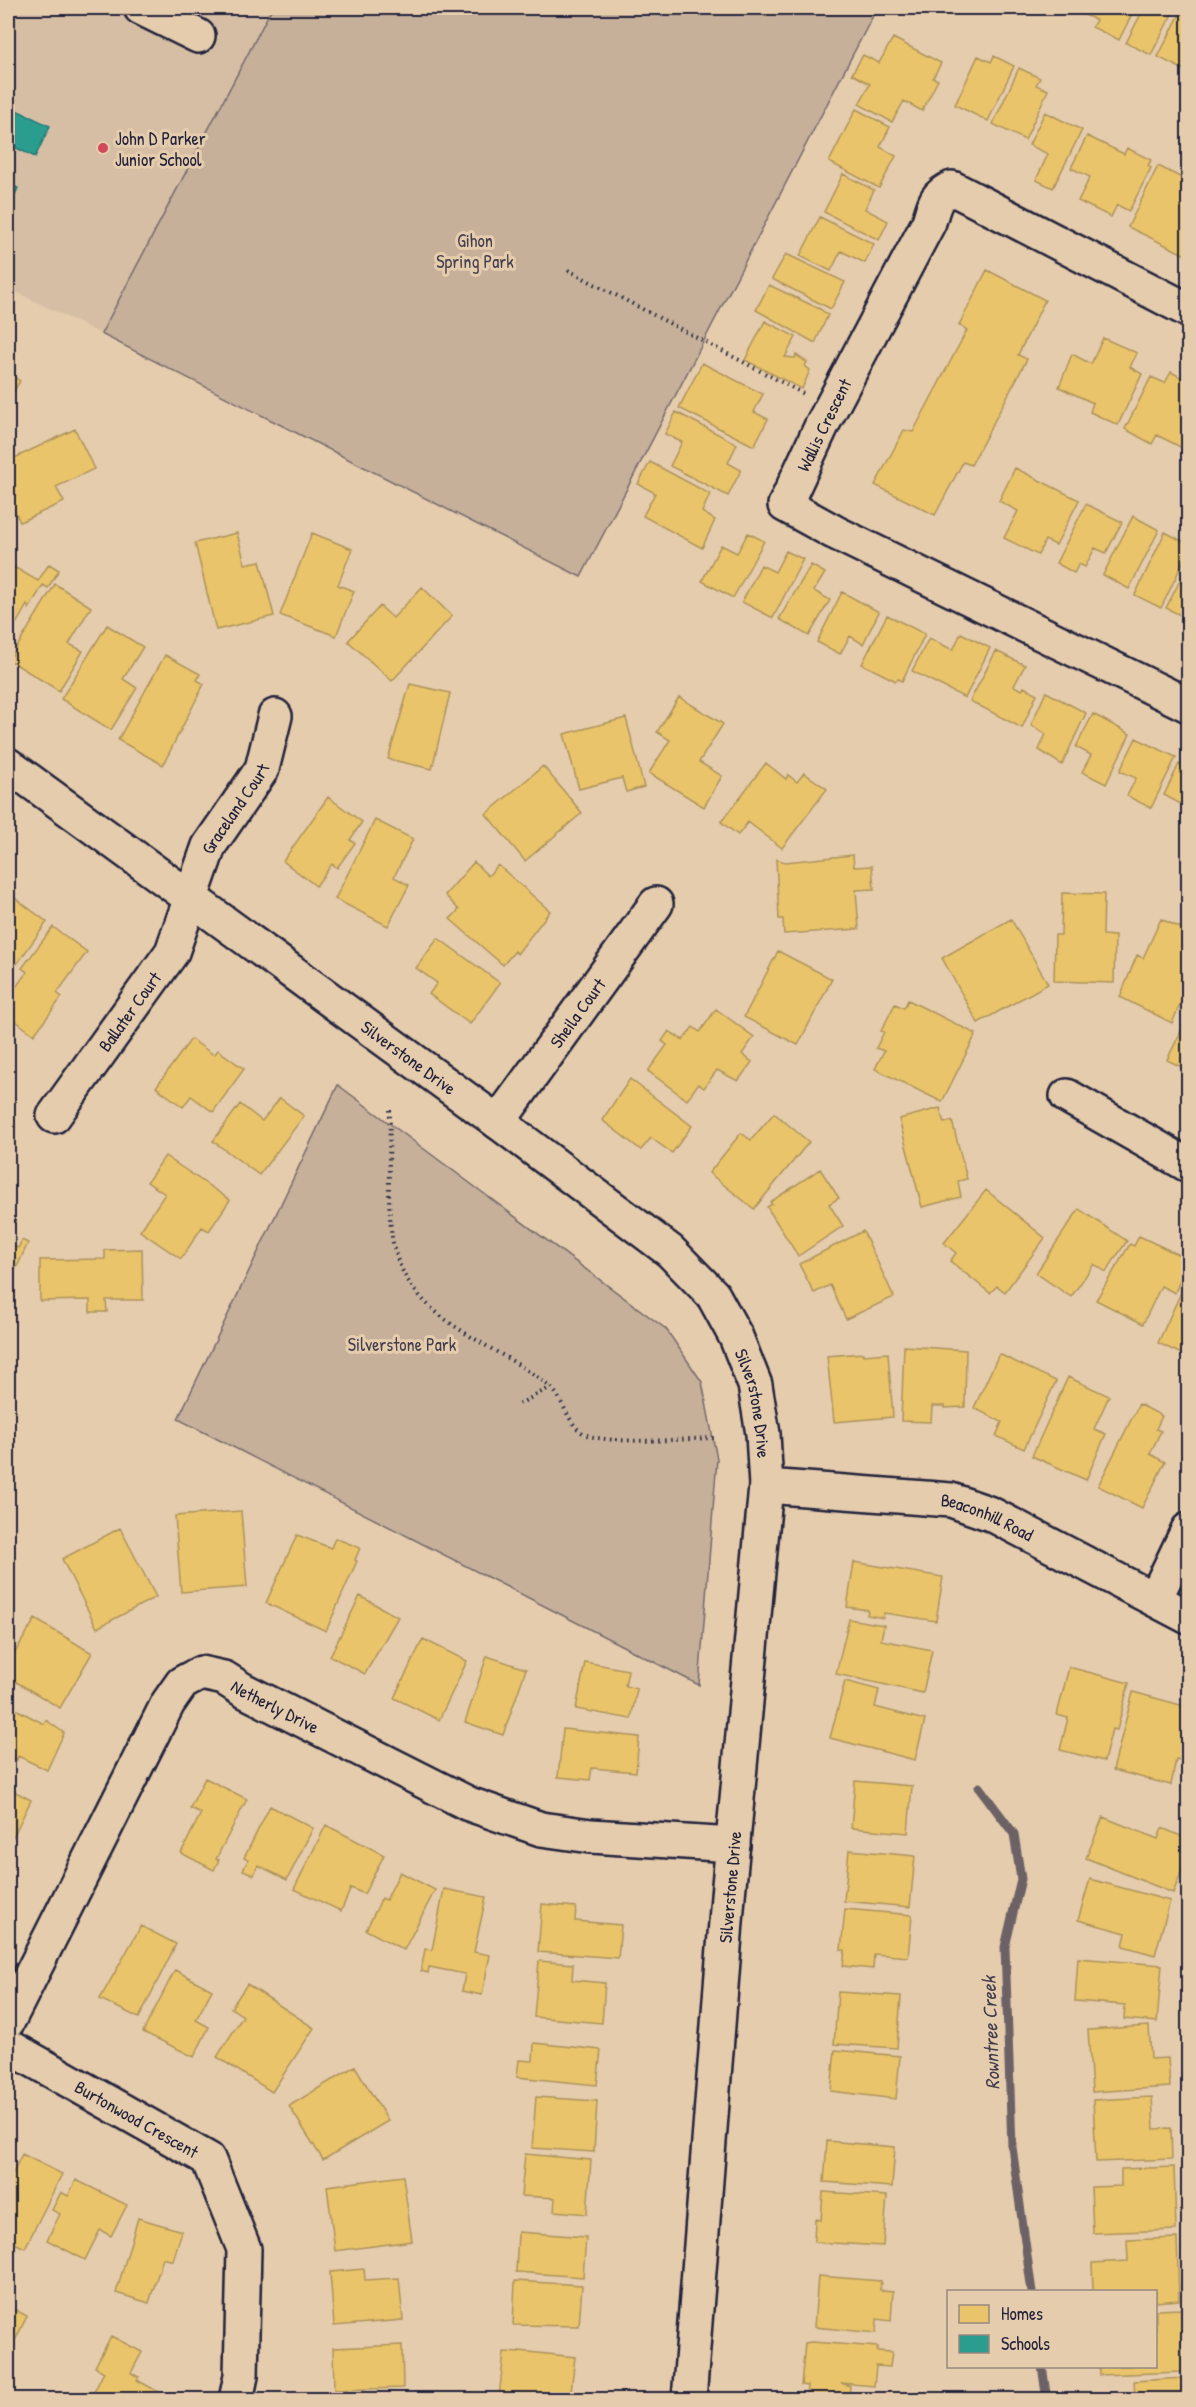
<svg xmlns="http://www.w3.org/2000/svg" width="1196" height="2407" viewBox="0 0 1196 2407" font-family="'Patrick Hand',sans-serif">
	<rect width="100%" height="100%" fill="#e5ccad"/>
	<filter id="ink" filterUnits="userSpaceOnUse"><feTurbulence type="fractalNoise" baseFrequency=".0167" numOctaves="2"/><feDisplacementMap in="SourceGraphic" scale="12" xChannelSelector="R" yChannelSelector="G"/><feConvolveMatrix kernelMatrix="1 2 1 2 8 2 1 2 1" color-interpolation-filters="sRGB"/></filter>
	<g filter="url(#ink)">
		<path fill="#d6bea4" d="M 8,8 L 272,8 L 101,334 L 8,288 Z"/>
		<path fill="#c6b09a" stroke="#74696a" stroke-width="1.5" d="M 272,8 L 877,8 L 581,577 L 101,334 Z
			M 338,1085 L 666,1329 L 702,1382 L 717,1459 L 699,1685 L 178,1419 Z"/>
		<path fill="#e9c46a" stroke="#ad935c" stroke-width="1.5" d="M 1070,8 L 1135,8 L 1119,40 L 1092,27 L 1096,20 Z
			M 1144,8 L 1175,8 L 1151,55 L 1126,43 Z
			M 1183,8 L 1188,8 L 1188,62 L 1184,70 L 1158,57 Z
			M 893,38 L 941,63 L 933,78 L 938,80 L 922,111 L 904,101 L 892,122 L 859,104 L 870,84 L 852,74 L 863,55 L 879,63 Z
			M 978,56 L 991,62 L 994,56 L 1014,66 L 988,121 L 955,105 Z
			M 1019,68 L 1040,78 L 1036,85 L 1048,90 L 1025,140 L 993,124 Z
			M 856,109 L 890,127 L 880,147 L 896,156 L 879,188 L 829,162 Z
			M 1045,112 L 1082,130 L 1053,188 L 1036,180 L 1048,154 L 1029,145 Z
			M 1087,136 L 1124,154 L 1127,148 L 1151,160 L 1148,166 L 1151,168 L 1129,211 L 1117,205 L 1111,217 L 1078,201 L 1090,177 L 1071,168 Z
			M 1158,166 L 1188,181 L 1188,256 L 1128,227 Z
			M 843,174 L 874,190 L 865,209 L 888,221 L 879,240 L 824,212 Z
			M 820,217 L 874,244 L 865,263 L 841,251 L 831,271 L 800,256 Z
			M 786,254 L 845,282 L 831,309 L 772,279 Z
			M 987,270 L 1045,300 L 1018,355 L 1027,359 L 971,465 L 963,462 L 935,515 L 875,485 L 904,430 L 913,432 L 967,330 L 959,325 Z
			M 769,285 L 820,309 L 828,315 L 815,343 L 756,310 Z
			M 765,321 L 796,337 L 785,357 L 795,358 L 796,355 L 807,362 L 805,366 L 810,370 L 802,389 L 745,360 Z
			M 1103,338 L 1137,353 L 1130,367 L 1142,374 L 1118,425 L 1090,412 L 1093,403 L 1059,387 L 1072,354 L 1091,364 Z
			M 702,363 L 763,394 L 754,412 L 768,419 L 754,446 L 679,408 Z
			M 1171,372 L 1188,381 L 1188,451 L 1157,435 L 1152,444 L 1125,429 L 1151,377 L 1165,383 Z
			M 8,373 L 20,381 L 8,401 Z
			M 676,412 L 737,444 L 728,463 L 741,470 L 728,496 L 670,466 L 682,442 L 665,434 Z
			M 75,429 L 94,469 L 56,487 L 64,502 L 20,522 L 8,496 L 8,461 Z
			M 650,462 L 710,494 L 702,512 L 715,520 L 702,548 L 643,516 L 655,493 L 638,484 Z
			M 1015,468 L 1079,500 L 1056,545 L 1045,540 L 1038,555 L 1004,538 L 1018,511 L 999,501 Z
			M 1086,504 L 1122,522 L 1106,553 L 1095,548 L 1085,567 L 1079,564 L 1074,573 L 1056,563 Z
			M 1133,516 L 1159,530 L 1129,589 L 1103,575 Z
			M 1165,532 L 1188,544 L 1188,552 L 1161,608 L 1135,595 Z
			M 237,533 L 245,564 L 260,561 L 274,616 L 216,630 L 195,543 Z
			M 312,533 L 352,549 L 338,585 L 354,591 L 336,636 L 280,615 Z
			M 748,533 L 764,541 L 733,598 L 702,581 L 721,545 L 737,553 Z
			M 786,551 L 803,559 L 773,618 L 742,602 L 761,565 L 775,572 Z
			M 49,564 L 59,570 L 48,588 L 43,585 L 29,609 L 27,605 L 8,638 L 8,579 L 14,567 L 38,581 Z
			M 811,565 L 825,573 L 814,591 L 830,600 L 809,636 L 779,619 Z
			M 1188,565 L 1188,619 L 1166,608 Z
			M 55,584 L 91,607 L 69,644 L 83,651 L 59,691 L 9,660 Z
			M 422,587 L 452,616 L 392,681 L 348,641 L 380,606 L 393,618 Z
			M 842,592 L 879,612 L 863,644 L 850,636 L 840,654 L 817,642 Z
			M 887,615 L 925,634 L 902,681 L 898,679 L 896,681 L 862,664 Z
			M 107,625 L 143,647 L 123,679 L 137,688 L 111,730 L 61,699 Z
			M 961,633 L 990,648 L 965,698 L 912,671 L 929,638 L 953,650 Z
			M 996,651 L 1025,665 L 1014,686 L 1022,690 L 1024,687 L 1037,694 L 1022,728 L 970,701 Z
			M 165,655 L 200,674 L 197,680 L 204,684 L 163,765 L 118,740 Z
			M 410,684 L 450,693 L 432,769 L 388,759 Z
			M 1046,692 L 1086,713 L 1062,765 L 1039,750 L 1046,734 L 1031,725 Z
			M 679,697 L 723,724 L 699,762 L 722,776 L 704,807 L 649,773 L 670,740 L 657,732 Z
			M 1093,714 L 1130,734 L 1106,784 L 1082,772 L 1091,755 L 1076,747 Z
			M 626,718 L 644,787 L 626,792 L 622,778 L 579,789 L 564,734 Z
			M 1136,738 L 1176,757 L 1151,808 L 1127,796 L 1136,778 L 1120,771 Z
			M 766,763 L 786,779 L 788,775 L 797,782 L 804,773 L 827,789 L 782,848 L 748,822 L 738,835 L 721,822 Z
			M 1179,764 L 1188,768 L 1188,808 L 1164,795 Z
			M 543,766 L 582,813 L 525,861 L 486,814 Z
			M 328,797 L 362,822 L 350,840 L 355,843 L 337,868 L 332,864 L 316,886 L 283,861 Z
			M 375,820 L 413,839 L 394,877 L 409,885 L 388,926 L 335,899 Z
			M 853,855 L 854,867 L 872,866 L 874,889 L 856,890 L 859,929 L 784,934 L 783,919 L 779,919 L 776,859 L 785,862 Z
			M 474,862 L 488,876 L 498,865 L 550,911 L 517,954 L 515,951 L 503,965 L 450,919 L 459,910 L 445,895 Z
			M 8,893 L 47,922 L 17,964 L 8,958 Z
			M 1062,893 L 1104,894 L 1103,935 L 1115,936 L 1114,983 L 1054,981 L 1055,935 L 1061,935 Z
			M 1011,919 L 1048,984 L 978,1023 L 942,958 Z
			M 1161,919 L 1188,931 L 1188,986 L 1172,1023 L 1120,997 L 1137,955 L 1143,958 Z
			M 53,927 L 87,952 L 57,993 L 62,997 L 34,1035 L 8,1015 L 8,998 L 27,972 L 22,968 Z
			M 438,938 L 500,983 L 470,1024 L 429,994 L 437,983 L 416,968 Z
			M 778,951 L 832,979 L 798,1045 L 744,1017 Z
			M 908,1000 L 976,1034 L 942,1102 L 875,1069 L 884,1051 L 876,1048 L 884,1032 L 881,1031 L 895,1004 L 904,1008 Z
			M 716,1009 L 754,1037 L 742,1054 L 752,1062 L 738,1081 L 717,1070 L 704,1088 L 698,1084 L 687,1100 L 648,1071 L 667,1045 L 662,1041 L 669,1031 L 683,1040 L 693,1027 L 700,1032 Z
			M 1188,1017 L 1188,1070 L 1167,1060 Z
			M 191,1039 L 214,1055 L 218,1050 L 244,1069 L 213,1112 L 191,1096 L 183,1107 L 156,1087 Z
			M 630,1079 L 692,1126 L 672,1153 L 651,1138 L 641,1150 L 602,1120 Z
			M 280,1098 L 304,1116 L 259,1175 L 213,1141 L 240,1104 L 262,1121 Z
			M 940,1108 L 944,1123 L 952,1121 L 967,1179 L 958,1181 L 961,1197 L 922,1207 L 899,1119 Z
			M 774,1113 L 809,1142 L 754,1209 L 709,1173 L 741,1133 L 751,1140 Z
			M 165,1156 L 230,1200 L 209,1231 L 202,1227 L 181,1259 L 140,1231 L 165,1194 L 147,1182 Z
			M 820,1169 L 839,1198 L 829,1204 L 843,1226 L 798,1256 L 767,1207 L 772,1204 L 770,1202 Z
			M 986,1190 L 1045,1238 L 1005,1292 L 997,1286 L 990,1293 L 950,1261 L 956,1253 L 944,1243 Z
			M 1079,1209 L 1127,1241 L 1106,1272 L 1094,1264 L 1071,1297 L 1036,1273 Z
			M 863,1231 L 894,1297 L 846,1319 L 830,1285 L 814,1293 L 799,1264 Z
			M 1139,1236 L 1188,1259 L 1175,1293 L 1161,1286 L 1143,1324 L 1096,1300 L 1130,1244 L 1134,1246 Z
			M 22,1240 L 28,1243 L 8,1286 L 8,1243 L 18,1248 Z
			M 142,1249 L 143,1300 L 106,1300 L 107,1312 L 90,1312 L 90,1300 L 40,1301 L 40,1260 L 105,1259 L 105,1250 Z
			M 1188,1277 L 1188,1357 L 1158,1343 Z
			M 904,1346 L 966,1350 L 965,1407 L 945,1408 L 945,1406 L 932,1406 L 931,1422 L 901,1421 Z
			M 863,1353 L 863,1355 L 888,1353 L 893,1417 L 834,1422 L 827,1356 Z
			M 999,1354 L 1056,1381 L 1024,1449 L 996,1436 L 1002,1422 L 974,1408 Z
			M 1068,1377 L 1109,1396 L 1094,1429 L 1106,1434 L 1086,1480 L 1032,1456 Z
			M 1139,1404 L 1162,1416 L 1156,1429 L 1161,1431 L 1150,1454 L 1165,1462 L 1142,1508 L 1098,1486 Z
			M 241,1511 L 247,1587 L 181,1592 L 175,1516 Z
			M 120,1528 L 156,1597 L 97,1628 L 62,1559 Z
			M 297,1535 L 331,1548 L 335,1538 L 360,1548 L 355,1560 L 357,1561 L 326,1631 L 266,1603 Z
			M 854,1562 L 943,1577 L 936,1621 L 884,1613 L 883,1618 L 867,1615 L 868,1610 L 847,1607 Z
			M 360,1596 L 398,1617 L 365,1674 L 330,1656 Z
			M 35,1619 L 92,1653 L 60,1708 L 8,1677 L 8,1664 Z
			M 849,1619 L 884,1625 L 881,1640 L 932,1650 L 923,1693 L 836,1674 Z
			M 423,1639 L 467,1661 L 439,1720 L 394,1698 Z
			M 487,1656 L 526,1669 L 503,1735 L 465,1722 Z
			M 585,1662 L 628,1670 L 625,1686 L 637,1689 L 631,1719 L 576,1709 Z
			M 1069,1667 L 1129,1683 L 1117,1730 L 1112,1729 L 1104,1761 L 1060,1750 L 1068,1718 L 1057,1715 Z
			M 845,1681 L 879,1690 L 875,1707 L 925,1720 L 915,1760 L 830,1738 Z
			M 1133,1692 L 1188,1707 L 1188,1730 L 1180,1760 L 1176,1759 L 1171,1785 L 1113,1770 Z
			M 8,1705 L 44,1724 L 46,1720 L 64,1733 L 47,1770 L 18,1756 L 17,1760 L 8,1755 Z
			M 563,1729 L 639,1737 L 636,1772 L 592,1768 L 590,1780 L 558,1777 Z
			M 205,1778 L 247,1799 L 216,1859 L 219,1860 L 214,1870 L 181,1853 L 201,1813 L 190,1808 Z
			M 855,1781 L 912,1786 L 908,1833 L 851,1828 Z
			M 8,1788 L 31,1800 L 13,1837 L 8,1834 Z
			M 270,1806 L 313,1828 L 287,1880 L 258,1865 L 254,1875 L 243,1870 L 248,1860 L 244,1858 Z
			M 1103,1817 L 1158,1839 L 1162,1828 L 1188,1839 L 1188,1855 L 1173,1893 L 1086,1858 Z
			M 326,1825 L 384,1855 L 364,1894 L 351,1888 L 341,1911 L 294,1889 Z
			M 849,1850 L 915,1856 L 910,1907 L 844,1901 Z
			M 400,1872 L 435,1890 L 404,1950 L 366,1930 L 382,1898 L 386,1900 Z
			M 1090,1879 L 1170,1901 L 1155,1955 L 1123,1946 L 1126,1933 L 1078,1920 Z
			M 444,1889 L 486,1897 L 474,1952 L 490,1955 L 482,1995 L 462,1991 L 465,1974 L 429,1967 L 428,1973 L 421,1971 L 425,1949 L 432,1950 Z
			M 542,1904 L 576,1907 L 575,1921 L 621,1925 L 618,1958 L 538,1952 Z
			M 845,1909 L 912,1915 L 908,1957 L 874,1954 L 873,1969 L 843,1966 L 845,1950 L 841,1950 Z
			M 141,1926 L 176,1944 L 139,2018 L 100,1999 Z
			M 1078,1958 L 1162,1965 L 1157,2022 L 1124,2019 L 1125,2005 L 1075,2001 Z
			M 539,1961 L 573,1964 L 572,1980 L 605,1983 L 602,2023 L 534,2017 Z
			M 175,1970 L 212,1990 L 196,2020 L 209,2027 L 194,2057 L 143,2032 Z
			M 247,1984 L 314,2028 L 272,2092 L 217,2057 L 243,2016 L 231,2008 Z
			M 838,1992 L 901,1996 L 897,2048 L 834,2044 Z
			M 1149,2026 L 1151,2059 L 1168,2058 L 1170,2087 L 1092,2092 L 1088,2030 Z
			M 534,2043 L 601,2050 L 597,2085 L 517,2077 L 519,2060 L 533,2061 Z
			M 835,2050 L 900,2056 L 896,2099 L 831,2091 Z
			M 355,2066 L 388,2121 L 323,2160 L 289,2106 Z
			M 536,2097 L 597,2101 L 594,2152 L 532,2148 Z
			M 1152,2097 L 1154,2129 L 1171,2128 L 1172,2159 L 1096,2162 L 1093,2100 Z
			M 827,2141 L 895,2147 L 892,2187 L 824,2182 Z
			M 22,2154 L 62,2174 L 25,2248 L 8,2240 L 8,2196 L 10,2191 L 8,2183 Z
			M 525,2154 L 591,2160 L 587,2214 L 554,2211 L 555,2198 L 521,2196 Z
			M 1174,2167 L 1176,2230 L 1093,2233 L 1091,2187 L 1121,2186 L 1121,2169 Z
			M 403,2176 L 412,2241 L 335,2251 L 327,2186 Z
			M 76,2180 L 127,2205 L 111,2236 L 100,2230 L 85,2260 L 47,2240 L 60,2214 L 52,2210 L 61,2192 L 68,2196 Z
			M 823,2192 L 887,2196 L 883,2246 L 814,2242 L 815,2219 L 821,2220 Z
			M 138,2218 L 182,2231 L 173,2261 L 163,2258 L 149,2303 L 116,2293 Z
			M 518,2232 L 586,2237 L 583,2277 L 516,2272 Z
			M 1177,2238 L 1179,2300 L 1156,2302 L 1156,2292 L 1093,2292 L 1092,2263 L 1128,2261 L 1127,2240 Z
			M 364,2269 L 365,2280 L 399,2278 L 403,2320 L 334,2326 L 330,2272 Z
			M 818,2276 L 881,2281 L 880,2290 L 893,2291 L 891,2321 L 877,2319 L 876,2333 L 814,2327 Z
			M 515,2281 L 582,2285 L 579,2326 L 513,2325 Z
			M 8,2306 L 27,2316 L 8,2355 Z
			M 1181,2309 L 1183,2372 L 1099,2375 L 1099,2366 L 1156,2366 L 1156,2310 Z
			M 111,2336 L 142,2352 L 131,2373 L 139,2377 L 137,2380 L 166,2396 L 164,2400 L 90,2400 L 104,2372 L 95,2367 Z
			M 812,2342 L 878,2347 L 877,2351 L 892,2352 L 890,2367 L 876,2366 L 874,2386 L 841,2383 L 850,2386 L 849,2397 L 807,2396 L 808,2386 L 801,2385 L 805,2343 Z
			M 402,2345 L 403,2388 L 334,2390 L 333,2348 Z
			M 519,2351 L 575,2357 L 570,2400 L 503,2400 L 503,2397 L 499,2397 L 504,2352 L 519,2353 Z
			M 1184,2378 L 1186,2400 L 1135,2400 L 1134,2381 Z"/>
		<path fill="#2a9d8f" stroke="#287876" stroke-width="1.5" d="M 8,106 L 50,126 L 35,157 L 8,144 Z
			M 8,183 L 18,188 L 8,211 Z"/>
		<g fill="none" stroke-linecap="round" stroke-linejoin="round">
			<path stroke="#6c6266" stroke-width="9" d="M 979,1787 L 1014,1834 L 1021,1879 L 1005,1947 L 1012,2147 L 1032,2292
				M 1042,2366 L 1047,2400"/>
			<defs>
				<g id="minor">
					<path d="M 141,8 L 198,36"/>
					<path d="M 1188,310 L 952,188 C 935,195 934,205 929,222 L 822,425 L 785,505 L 834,532 L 1188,705"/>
					<path id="s1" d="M 8,765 L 498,1122 L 670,1251 L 713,1295 L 736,1337 L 755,1385 L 763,1434 L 766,1486 L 728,1896 L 689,2400"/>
					<path d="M 1067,1096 L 1188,1165"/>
					<path id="s2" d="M 54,1116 L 172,952 L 209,846 L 262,769 L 275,716"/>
					<path id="s3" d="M 498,1122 L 656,904"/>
					<path id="s4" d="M 766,1486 L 951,1500 L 991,1514 L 1188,1617"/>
					<path d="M 1155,1599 L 1188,1530"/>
					<path id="s5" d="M 8,2021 L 168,1703 L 182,1683 L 201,1673 L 224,1678 L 243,1690 L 469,1804 L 541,1829 L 591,1836 L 733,1845"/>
					<path id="s6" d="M 8,2046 L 208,2159 L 244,2249 L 241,2376 L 236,2400"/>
				</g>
			</defs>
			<use href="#minor" stroke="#22223b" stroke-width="38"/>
			<path stroke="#22223b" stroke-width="4" stroke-dasharray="1.5 4.5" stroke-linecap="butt" d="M 568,270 L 804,394
				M 390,1110 C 390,1150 385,1219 396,1255 C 418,1324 499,1345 549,1386 C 564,1398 568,1428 587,1435 C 614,1445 683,1439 714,1438
				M 519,1404 L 551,1387"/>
			<use href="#minor" stroke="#e5ccad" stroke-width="33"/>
		</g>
	</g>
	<circle fill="#d1495b" stroke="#e5ccad" stroke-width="2" cx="103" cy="148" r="6"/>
	<g text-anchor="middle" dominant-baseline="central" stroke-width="6" stroke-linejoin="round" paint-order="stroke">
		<g font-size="18" fill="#22223b" stroke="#e5ccad" text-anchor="start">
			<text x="115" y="138">John D Parker<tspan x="115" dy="21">Junior School</tspan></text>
		</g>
		<g font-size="18" fill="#433e4e" stroke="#e5ccad">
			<text x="475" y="240">Gihon<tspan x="475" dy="21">Spring Park</tspan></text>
			<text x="402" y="1344">Silverstone Park</text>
		</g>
		<g font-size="18" fill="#22223b" stroke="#e5ccad">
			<text transform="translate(824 425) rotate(-64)">Wallis Crescent</text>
			<text stroke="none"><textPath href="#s2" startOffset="360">Graceland Court</textPath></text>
			<text stroke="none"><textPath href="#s2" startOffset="129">Ballater Court</textPath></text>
			<text stroke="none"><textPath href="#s3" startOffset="135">Sheila Court</textPath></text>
			<text stroke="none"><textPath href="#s1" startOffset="496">Silverstone Drive</textPath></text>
			<text stroke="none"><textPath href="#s1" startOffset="1000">Silverstone Drive</textPath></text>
			<text stroke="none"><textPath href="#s4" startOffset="225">Beaconhill Road</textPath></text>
			<text stroke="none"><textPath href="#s5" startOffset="484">Netherly Drive</textPath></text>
			<text transform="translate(730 1887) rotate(-85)">Silverstone Drive</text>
			<text stroke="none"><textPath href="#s6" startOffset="148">Burtonwood Crescent</textPath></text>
		</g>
		<g font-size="20" font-style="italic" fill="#413d4d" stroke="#e5ccad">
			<text transform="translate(990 2033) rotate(-92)">Rowntree Creek</text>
		</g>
	</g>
	<rect width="1196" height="2407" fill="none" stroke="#e5ccad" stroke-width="30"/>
	<rect x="15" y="15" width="1166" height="2377" fill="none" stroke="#22223b" stroke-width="2" filter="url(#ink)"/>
	<rect x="947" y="2290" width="210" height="78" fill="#e5ccad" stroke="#97887f" stroke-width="1.5"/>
	<rect x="959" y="2305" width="30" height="18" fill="#e9c46a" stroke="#97887f" stroke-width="1.5"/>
	<text x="1001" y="2320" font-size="18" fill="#22223b">Homes</text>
	<rect x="959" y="2335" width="30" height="18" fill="#2a9d8f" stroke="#97887f" stroke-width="1.5"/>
	<text x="1001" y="2350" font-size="18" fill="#22223b">Schools</text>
</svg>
